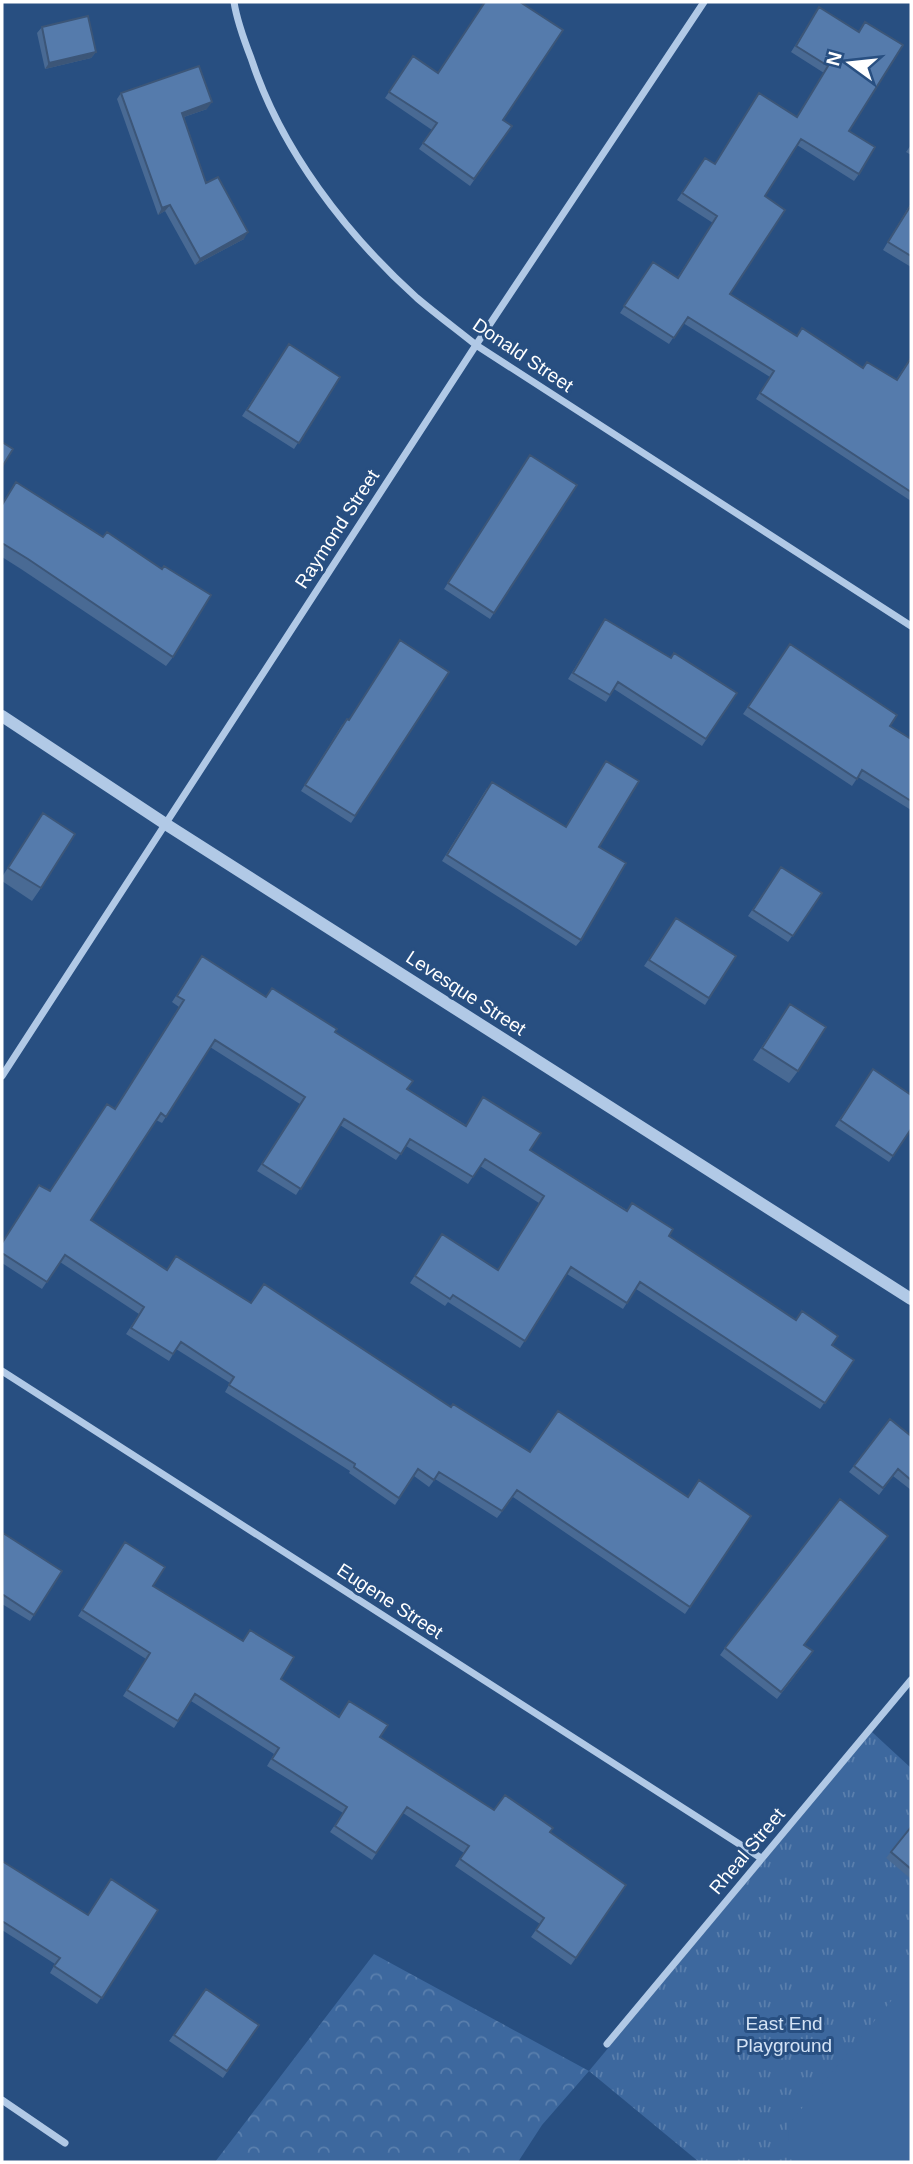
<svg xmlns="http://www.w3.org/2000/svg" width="913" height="2164" viewBox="0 0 913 2164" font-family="Arial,sans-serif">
	<defs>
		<pattern id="grass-tufts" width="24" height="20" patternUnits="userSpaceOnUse" patternTransform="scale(1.75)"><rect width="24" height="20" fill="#3d689e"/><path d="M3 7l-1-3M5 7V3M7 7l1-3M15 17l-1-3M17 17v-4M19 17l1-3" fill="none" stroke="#5a7fad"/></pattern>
		<pattern id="forest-crowns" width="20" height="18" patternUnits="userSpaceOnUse" patternTransform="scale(1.75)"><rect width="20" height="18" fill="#3d689e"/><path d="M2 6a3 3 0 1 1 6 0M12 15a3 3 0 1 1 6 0" fill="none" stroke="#5a7fad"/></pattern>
	</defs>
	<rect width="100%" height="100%" fill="#284f81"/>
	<path fill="url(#grass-tufts)" d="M 872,1732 L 911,1768 L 911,2162 L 699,2162 L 589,2071 Z"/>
	<path fill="url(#forest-crowns)" d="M 374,1954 L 589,2071 L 542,2125 L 518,2162 L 215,2162 Z"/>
	<path fill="#3d689e" d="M 911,1977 L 911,2162 L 811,2162 L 789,2142 L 788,2125 Z"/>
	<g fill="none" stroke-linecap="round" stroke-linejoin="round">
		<path stroke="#b1c9e6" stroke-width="7" d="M 234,2 C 237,21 244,40 251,58 C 281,150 346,234 417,298 C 436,314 456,329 476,345 L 911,626
			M 2,1076 L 476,345 L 704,2
			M 2,1371 L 761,1858
			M 607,2044 L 911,1680
			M 2,2100 L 65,2143"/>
		<path stroke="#b1c9e6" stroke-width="12" d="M 2,716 L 164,823 L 911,1299"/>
	</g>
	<path fill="#496a94" d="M 815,14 L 849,131 L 859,174 L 854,181 L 797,145 L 765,196 L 730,294 L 797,336 L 863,368 L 896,380 L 911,357 L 911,501 L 756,399 L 770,377 L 683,323 L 669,344 L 620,313 L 653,262 L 677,278 L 713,223 L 677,200 L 705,158 L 715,164 L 797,117 L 824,73 L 791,52 Z
		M 42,27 L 96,52 L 91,58 L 45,69 L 37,33 Z
		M 413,56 L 512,126 L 470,186 L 419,149 L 432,130 L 385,98 Z
		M 121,93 L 207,109 L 184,117 L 206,183 L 244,239 L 195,265 L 165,211 L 158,215 L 117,99 Z
		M 911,145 L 911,155 L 906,152 Z
		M 911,203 L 911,267 L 883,250 Z
		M 289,344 L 340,377 L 294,449 L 242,416 Z
		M 530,455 L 577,485 L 490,619 L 444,589 Z
		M 16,482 L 173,657 L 166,666 L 21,569 L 2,557 L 2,504 Z
		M 605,619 L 671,658 L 737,693 L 702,746 L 614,689 L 606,702 L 568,679 Z
		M 790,644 L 890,726 L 911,739 L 911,810 L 858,777 L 852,786 L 743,714 Z
		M 449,672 L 351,823 L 301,791 L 342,725 L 349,720 Z
		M 606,761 L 599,847 L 581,940 L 576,946 L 442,861 L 487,788 L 566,827 Z
		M 43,813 L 41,888 L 32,901 L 2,881 L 2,877 Z
		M 781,867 L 822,893 L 788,942 L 748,916 Z
		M 676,918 L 736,956 L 705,1005 L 644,966 Z
		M 202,956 L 266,997 L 335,1032 L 407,1089 L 466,1125 L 530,1150 L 669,1236 L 854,1360 L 820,1409 L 636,1289 L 623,1309 L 567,1274 L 520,1348 L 448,1302 L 445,1306 L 410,1283 L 442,1234 L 498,1270 L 539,1203 L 480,1166 L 468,1184 L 406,1146 L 396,1160 L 340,1125 L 296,1195 L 257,1171 L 300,1104 L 210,1047 L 162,1123 L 156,1120 L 91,1220 L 167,1270 L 251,1303 L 451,1407 L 530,1452 L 751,1516 L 685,1614 L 513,1497 L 497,1518 L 435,1479 L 429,1487 L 414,1476 L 395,1505 L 349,1473 L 350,1471 L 225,1392 L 230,1383 L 176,1349 L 169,1361 L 126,1334 L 139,1314 L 60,1262 L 42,1289 L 2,1263 L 2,1242 L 49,1191 L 115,1109 L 179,1007 L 172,1002 Z
		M 782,1016 L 798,1071 L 789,1083 L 753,1060 Z
		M 873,1069 L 911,1129 L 889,1162 L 835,1126 Z
		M 890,1419 L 911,1436 L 911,1490 L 893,1476 L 879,1495 L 849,1472 Z
		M 2,1534 L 62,1571 L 30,1621 L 2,1604 Z
		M 125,1542 L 153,1586 L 281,1679 L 339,1716 L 380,1737 L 494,1810 L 550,1832 L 626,1885 L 571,1965 L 531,1937 L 540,1924 L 455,1866 L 464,1853 L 403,1813 L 372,1860 L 330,1832 L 343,1813 L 267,1766 L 274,1754 L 191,1701 L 174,1728 L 123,1696 L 146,1659 L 78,1616 Z
		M 804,1645 L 813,1652 L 777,1699 L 720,1655 L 725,1648 Z
		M 911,1827 L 911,1879 L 886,1858 Z
		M 2,1861 L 87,1915 L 158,1910 L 97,2004 L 50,1973 L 55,1964 L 2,1930 Z
		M 206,1989 L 259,2025 L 223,2078 L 169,2041 Z"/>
	<path fill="#3c5678" d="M 96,52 L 91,58 L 45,69 L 49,63 Z
		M 212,102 L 207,109 L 178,119 L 182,113 Z
		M 170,205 L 165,211 L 158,215 L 162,208 Z
		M 248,232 L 244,239 L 195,265 L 200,259 Z"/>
	<path fill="#557bac" stroke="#3c5678" stroke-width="2" d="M 485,2 L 520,2 L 563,30 L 503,120 L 512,126 L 474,179 L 423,143 L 437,123 L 389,92 L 413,56 L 438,73 Z
		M 819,7 L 859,32 L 865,22 L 903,45 L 849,131 L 875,147 L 859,174 L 801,139 L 765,196 L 785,210 L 730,294 L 797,336 L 802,328 L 863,368 L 867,362 L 897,380 L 911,358 L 911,492 L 760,393 L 774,371 L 688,317 L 674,338 L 624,306 L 653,262 L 678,278 L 717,216 L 682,193 L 705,158 L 715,164 L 759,93 L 797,117 L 828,66 L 796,46 Z
		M 88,16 L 96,52 L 49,63 L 42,27 Z
		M 199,66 L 212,102 L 182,113 L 206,183 L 218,177 L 248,232 L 200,259 L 170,205 L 162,208 L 121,93 Z
		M 911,205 L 911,256 L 888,242 Z
		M 289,344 L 340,377 L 299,443 L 247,410 Z
		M 2,442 L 13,449 L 2,467 Z
		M 530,455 L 577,485 L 494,613 L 448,583 Z
		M 16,482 L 103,537 L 107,532 L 162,569 L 164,566 L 211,595 L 173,657 L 28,559 L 2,543 L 2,505 Z
		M 605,619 L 671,658 L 674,653 L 737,693 L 706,739 L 618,682 L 610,695 L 573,673 Z
		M 400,640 L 449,672 L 355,816 L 305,785 L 347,719 L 349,720 Z
		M 790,644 L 897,715 L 890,726 L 911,739 L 911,801 L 862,770 L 857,779 L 748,707 Z
		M 606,761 L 639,781 L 599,847 L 626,863 L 581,940 L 447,855 L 492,782 L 566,827 Z
		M 43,813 L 75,834 L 41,888 L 8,868 Z
		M 781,867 L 822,893 L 793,936 L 753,910 Z
		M 676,918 L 736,956 L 709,998 L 649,960 Z
		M 202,956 L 266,997 L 272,988 L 337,1029 L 335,1032 L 413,1081 L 407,1089 L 466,1126 L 483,1097 L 541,1133 L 530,1150 L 627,1211 L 632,1203 L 673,1229 L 669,1236 L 796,1320 L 802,1311 L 838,1336 L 832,1345 L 854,1360 L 825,1403 L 640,1282 L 627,1303 L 571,1267 L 525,1341 L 453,1295 L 450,1299 L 415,1276 L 442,1234 L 498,1270 L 544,1196 L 485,1159 L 473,1177 L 410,1139 L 401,1154 L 344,1119 L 301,1189 L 262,1164 L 305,1097 L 215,1040 L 166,1117 L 161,1113 L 91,1220 L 167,1270 L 176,1256 L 251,1303 L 264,1284 L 451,1407 L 453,1404 L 530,1452 L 558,1411 L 688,1497 L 699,1480 L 751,1516 L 690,1607 L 517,1490 L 502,1511 L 439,1472 L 434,1480 L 418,1469 L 399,1498 L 354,1467 L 355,1464 L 229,1385 L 234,1377 L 181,1342 L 173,1354 L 131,1328 L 144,1307 L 65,1255 L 47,1282 L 2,1253 L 2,1243 L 39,1185 L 50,1191 L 107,1104 L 115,1109 L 184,1000 L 177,996 Z
		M 790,1004 L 826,1027 L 798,1071 L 762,1048 Z
		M 873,1069 L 911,1095 L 911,1129 L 893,1156 L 840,1120 Z
		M 890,1419 L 911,1436 L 911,1480 L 898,1469 L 883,1488 L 854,1466 Z
		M 840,1499 L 888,1536 L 804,1645 L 813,1651 L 781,1692 L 725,1648 Z
		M 3,1533 L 62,1571 L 34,1615 L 2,1594 Z
		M 125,1542 L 165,1567 L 153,1586 L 243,1641 L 250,1630 L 294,1657 L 281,1679 L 339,1717 L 349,1701 L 388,1725 L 380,1737 L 494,1810 L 505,1795 L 553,1828 L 550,1832 L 626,1885 L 576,1958 L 536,1930 L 544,1918 L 460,1859 L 469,1846 L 407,1807 L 376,1853 L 335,1826 L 347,1807 L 272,1759 L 279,1748 L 195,1694 L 178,1721 L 127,1690 L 150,1653 L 82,1610 Z
		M 911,1827 L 911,1869 L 891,1852 Z
		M 2,1861 L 88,1915 L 111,1879 L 158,1910 L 102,1998 L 54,1966 L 60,1958 L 2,1921 Z
		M 206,1989 L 259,2025 L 227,2071 L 174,2035 Z"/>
	<g text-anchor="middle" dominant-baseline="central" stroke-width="6" stroke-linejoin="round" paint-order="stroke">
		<g font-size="19" fill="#fff" stroke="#284f81">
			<text transform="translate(523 355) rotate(34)">Donald Street</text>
			<text transform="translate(337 529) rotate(-57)">Raymond Street</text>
			<text transform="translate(466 993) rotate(33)">Levesque Street</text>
			<text transform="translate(390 1601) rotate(33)">Eugene Street</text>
			<text transform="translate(747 1851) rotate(-50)">Rheal Street</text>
		</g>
		<g font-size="19" fill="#d4e3f5" stroke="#284f81">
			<text x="784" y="2023">East End<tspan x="784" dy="22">Playground</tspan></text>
		</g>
	</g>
	<rect width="913" height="2164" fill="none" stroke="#ffffff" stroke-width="7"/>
	<g transform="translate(850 63) rotate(285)" stroke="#284f81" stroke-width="5" paint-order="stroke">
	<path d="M0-5L12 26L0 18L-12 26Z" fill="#ffffff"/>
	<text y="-10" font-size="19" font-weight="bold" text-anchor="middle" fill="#ffffff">N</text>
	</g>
</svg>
